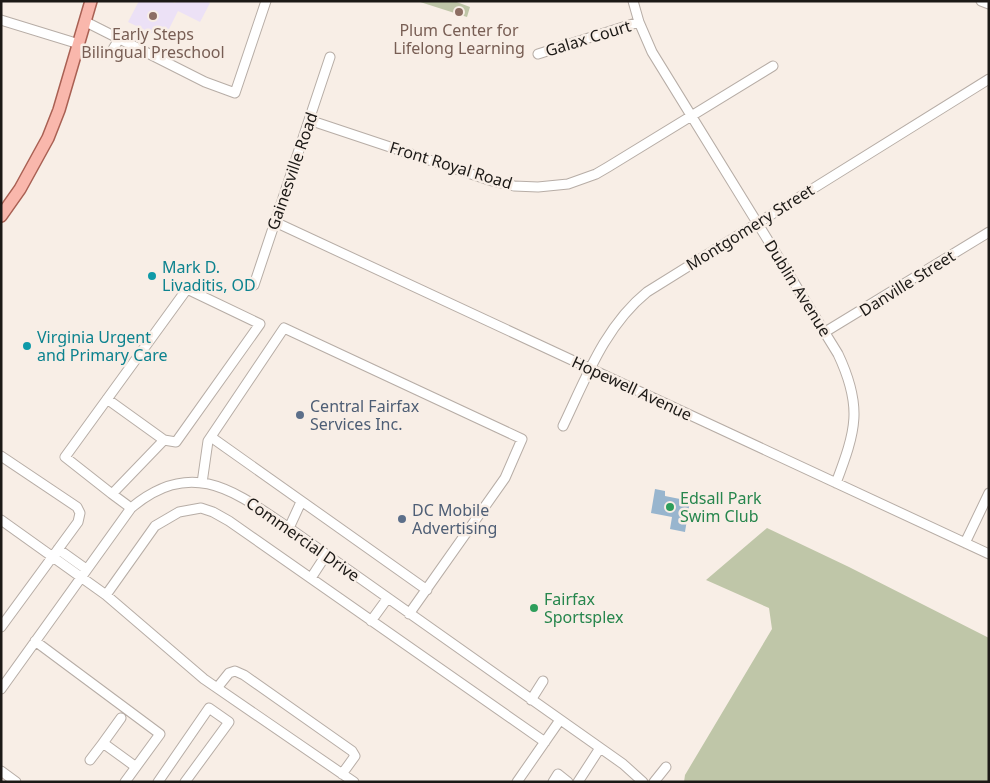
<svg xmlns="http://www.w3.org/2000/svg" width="990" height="783" viewBox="0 0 990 783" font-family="'Noto Sans',sans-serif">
	<rect width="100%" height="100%" fill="#f8eee6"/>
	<path fill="#ece1f6" d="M 139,1 L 170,1 L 175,3 L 176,1 L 206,1 L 210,3 L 200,22 L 178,11 L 164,39 L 128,22 Z"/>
	<path fill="#bfc6a8" d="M 417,1 L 454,1 L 470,7 L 467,17 Z
		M 767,528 L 849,567 L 989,638 L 989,782 L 684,782 L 685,775 L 772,629 L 769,608 L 706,580 Z"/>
	<path fill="#98b5ce" d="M 655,489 L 665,491 L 665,496 L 690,501 L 685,532 L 670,529 L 672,517 L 651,513 Z"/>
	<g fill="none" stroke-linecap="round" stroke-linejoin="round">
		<defs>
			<path id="minor" d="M 633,1 L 639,22 L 652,52 L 838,354 C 863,407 856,430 836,483
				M 981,1 L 989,4
				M 1,20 L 79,44
				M 86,22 L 205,82 L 235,93 L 266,1
				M 110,54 L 119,39
				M 538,54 L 639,22
				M 309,120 L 492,181 L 514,186 L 538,187 L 568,184 L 596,174 L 608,167 L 773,66
				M 275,222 L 989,554
				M 254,285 L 330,57
				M 825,332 L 989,232
				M 107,399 L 164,440 L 176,442 L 260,324 L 187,289 L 65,457 L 112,494 L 164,440
				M 563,426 C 586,378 605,326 647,292 L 989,79
				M 211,437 L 427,590
				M 1,456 L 77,507 L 80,513 L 78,522 L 1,627
				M 202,483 L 208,441 L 284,328 L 522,439 L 505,478 L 409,614
				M 112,494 L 131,508
				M 1,520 L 106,595 L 204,679 L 354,782
				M 289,528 L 301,502
				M 965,543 L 989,493
				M 58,549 L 86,569
				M 311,578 L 326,555
				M 106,595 L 155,526 L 179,512 L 201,508 L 213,512 L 229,521 L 545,742
				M 371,621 L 387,599
				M 35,641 L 160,734 L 125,782
				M 217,688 L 229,673 L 235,671 L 244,675 L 352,751 L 355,756 L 342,774
				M 1,689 L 131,508 C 192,457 234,491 289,528 L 623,764 L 643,782
				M 531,700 L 543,681
				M 121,718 L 103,743 L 136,767
				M 90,760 L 103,743
				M 1,771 L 16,782
				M 158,782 L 209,708 L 229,722 L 185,782
				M 517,782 L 560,720
				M 553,782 L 558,774 L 568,782
				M 578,782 L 600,748
				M 654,782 L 666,767"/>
			<path id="major" d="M 1,216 L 20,189 L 48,138 L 59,110 L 91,1"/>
		</defs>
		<use href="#minor" stroke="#b7ada6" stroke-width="11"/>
		<use href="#major" stroke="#a96053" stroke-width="14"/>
		<use href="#minor" stroke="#fff" stroke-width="9"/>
		<use href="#major" stroke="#f9b7ac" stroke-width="11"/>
	</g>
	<g fill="#8d6e63" stroke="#f8eee6" stroke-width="2">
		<circle cx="459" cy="12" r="5"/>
		<circle cx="153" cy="16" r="5"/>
	</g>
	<g fill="#0f9aa8" stroke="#f8eee6" stroke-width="2">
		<circle cx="152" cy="276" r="5"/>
		<circle cx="27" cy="346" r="5"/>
	</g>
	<g fill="#5c6f8a" stroke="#f8eee6" stroke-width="2">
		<circle cx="300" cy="415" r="5"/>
		<circle cx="402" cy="519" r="5"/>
	</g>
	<g fill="#2e9e5b" stroke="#f8eee6" stroke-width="2">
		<circle cx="670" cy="507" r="5"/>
		<circle cx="534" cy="608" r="5"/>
	</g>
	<g text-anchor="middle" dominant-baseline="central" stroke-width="5" stroke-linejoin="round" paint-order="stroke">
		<g font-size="16" fill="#785e54" stroke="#f8eee6">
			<text x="459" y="30">Plum Center for<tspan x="459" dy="18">Lifelong Learning</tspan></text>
			<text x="153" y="34">Early Steps<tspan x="153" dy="18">Bilingual Preschool</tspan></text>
		</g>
		<g font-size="16" fill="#1c1916" stroke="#f8eee6">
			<text transform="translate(588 38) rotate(-17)">Galax Court</text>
			<text transform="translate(451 165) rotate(17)">Front Royal Road</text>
			<text transform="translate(292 171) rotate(-71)">Gainesville Road</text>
			<text transform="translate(750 227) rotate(-32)">Montgomery Street</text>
			<text transform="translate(907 283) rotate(-32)">Danville Street</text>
			<text transform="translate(798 288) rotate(58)">Dublin Avenue</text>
			<text transform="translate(632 388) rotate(25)">Hopewell Avenue</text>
			<text transform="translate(303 539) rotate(35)">Commercial Drive</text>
		</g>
		<g font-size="16" fill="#0d838f" stroke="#f8eee6" text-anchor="start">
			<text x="162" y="267">Mark D.<tspan x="162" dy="18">Livaditis, OD</tspan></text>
			<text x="37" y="337">Virginia Urgent<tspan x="37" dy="18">and Primary Care</tspan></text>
		</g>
		<g font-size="16" fill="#4e5e75" stroke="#f8eee6" text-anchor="start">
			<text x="310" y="406">Central Fairfax<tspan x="310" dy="18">Services Inc.</tspan></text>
			<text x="412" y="510">DC Mobile<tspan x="412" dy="18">Advertising</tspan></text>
		</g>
		<g font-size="16" fill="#27864d" stroke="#f8eee6" text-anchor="start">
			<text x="680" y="498">Edsall Park<tspan x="680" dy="18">Swim Club</tspan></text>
			<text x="544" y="599">Fairfax<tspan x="544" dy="18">Sportsplex</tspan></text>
		</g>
	</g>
	<rect width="990" height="783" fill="none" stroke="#1c1916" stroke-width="5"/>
</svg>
